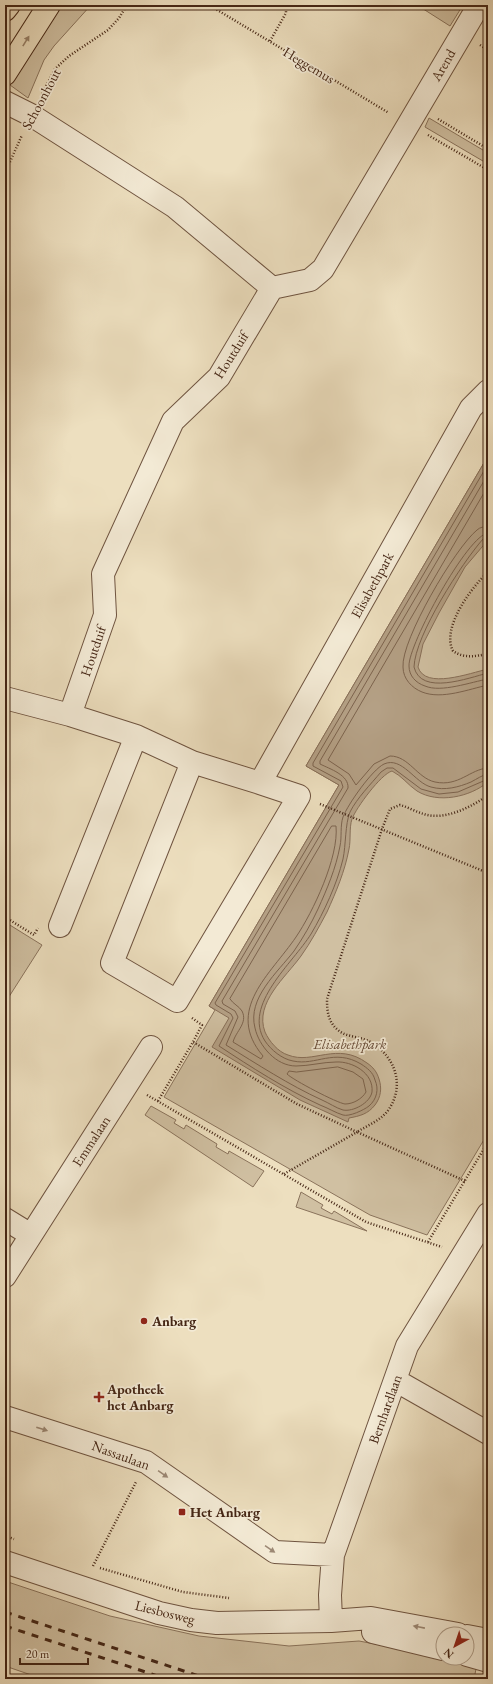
<svg xmlns="http://www.w3.org/2000/svg" width="493" height="1684" viewBox="0 0 493 1684" font-family="'EB Garamond',serif">
	<rect width="100%" height="100%" fill="#eddfbf"/>
	<filter id="stains"><feTurbulence type="fractalNoise" baseFrequency=".005" numOctaves="4"/><feColorMatrix values="0 0 0 0 .2 0 0 0 0 .09 0 0 0 0 .02 0 0 0 .5 -.17"/></filter>
	<radialGradient id="worn" r=".72"><stop offset=".6" stop-color="#630" stop-opacity="0"/><stop offset="1" stop-color="#630" stop-opacity=".3"/></radialGradient>
	<path fill="#d0c0a2" stroke="#8a735c" d="M 57,5 L 91,5 L 54,46 L 44,60 L 28,98 L 10,85 Z
		M 417,5 L 463,5 L 450,26 Z
		M 429,118 L 488,153 L 488,164 L 425,127 Z
		M 488,456 L 488,1133 L 427,1235 L 370,1215 L 164,1097 L 215,1010 L 209,1006 L 339,785 L 306,766 Z
		M 5,922 L 42,945 L 5,1003 Z
		M 151,1106 L 176,1120 L 174,1123 L 184,1129 L 186,1125 L 217,1144 L 216,1147 L 228,1154 L 229,1151 L 264,1171 L 253,1187 L 145,1115 Z
		M 301,1192 L 323,1205 L 321,1208 L 332,1214 L 334,1211 L 367,1231 L 296,1207 Z
		M 5,1581 L 110,1616 L 199,1636 L 289,1646 L 359,1641 L 449,1658 L 476,1669 L 474,1679 L 43,1679 L 5,1666 Z"/>
	<path fill="#b4a085" stroke="#886f58" d="M 488,456 L 488,540 L 465,567 L 439,613 L 423,644 L 418,667 C 425,690 470,673 488,669 L 488,782 C 470,797 438,804 417,791 C 408,785 402,776 392,771 C 381,774 356,808 352,819 C 349,828 351,840 349,849 C 345,871 336,892 327,912 C 319,927 311,942 301,956 C 286,977 254,1003 265,1032 C 269,1041 278,1052 288,1055 C 313,1065 337,1041 367,1063 C 373,1067 377,1072 379,1079 C 382,1088 381,1097 375,1105 C 368,1114 360,1116 349,1118 L 348,1122 L 300,1100 L 212,1047 L 229,1018 L 209,1006 L 339,785 L 306,766 Z"/>
	<g fill="none" stroke-linecap="round" stroke-linejoin="round">
		<path stroke="#7c634d" stroke-width="1" d="M 488,464 L 313,763 L 313,766 L 341,781 L 343,787 L 215,1003 L 216,1005 L 231,1014 L 233,1018 L 219,1046 C 251,1067 285,1089 320,1105 C 328,1108 336,1113 343,1115 C 349,1117 364,1110 369,1106 C 377,1099 379,1089 375,1080 C 373,1072 367,1068 361,1064 C 334,1048 316,1066 293,1061 C 282,1059 271,1050 265,1041 C 242,1005 293,963 311,934 C 324,912 337,884 343,859 C 346,845 345,824 350,812 C 357,798 371,784 381,772 L 387,768 L 393,768 L 421,789 L 439,794 L 458,792 L 488,779
			M 488,474 L 320,761 L 320,764 C 330,769 349,775 348,788 L 222,1001 L 223,1004 L 235,1011 L 238,1017 L 226,1045 C 257,1064 289,1085 322,1100 C 329,1103 336,1108 343,1110 C 353,1112 370,1103 372,1092 C 374,1073 352,1061 336,1062 C 323,1062 309,1066 296,1066 C 276,1066 259,1046 255,1028 C 247,998 278,972 294,951 C 303,938 311,924 318,909 C 327,889 336,868 340,846 C 342,837 340,826 343,817 C 348,804 372,770 384,764 C 402,756 415,783 431,787 C 445,791 459,787 471,782 C 477,779 482,775 488,774
			M 488,486 L 328,760 L 349,774 L 356,785 L 374,764 L 390,756 C 409,756 417,778 435,782 C 459,787 470,769 488,768
			M 488,526 C 484,527 480,527 477,530 C 455,548 401,640 403,667 C 403,679 412,688 422,692 C 442,700 469,689 488,685
			M 488,533 C 468,534 408,645 409,666 C 409,676 416,683 425,686 C 441,693 471,682 488,679
			M 488,538 L 483,539 C 462,563 415,635 414,667 C 421,696 468,678 488,673
			M 332,826 L 336,826 C 339,857 313,912 296,937 C 271,974 224,1010 263,1056 L 261,1059 L 233,1042 C 236,1031 248,1023 242,1011 C 239,1006 233,1004 230,999 Z
			M 338,1067 L 353,1072 L 363,1079 L 366,1092 C 362,1099 353,1104 345,1104 C 337,1103 293,1080 287,1074 L 289,1071 L 296,1072 Z"/>
		<defs>
			<path id="minor" d="M 5,102 L 31,115 L 175,207 L 272,288 L 219,377 L 173,421 L 103,574 L 105,615 L 70,715
				M 272,288 L 310,280 L 323,269 L 479,5
				M 5,698 L 70,715 L 136,736 L 60,926
				M 136,736 L 192,762 L 260,783 L 471,408 L 488,391
				M 192,762 L 112,963 L 177,1001 L 299,796 L 260,783
				M 5,1219 L 31,1235
				M 5,1276 L 151,1047
				M 395,1380 L 488,1433
				M 5,1417 L 146,1462 L 275,1552 L 333,1555
				M 5,1562 L 159,1613 L 191,1620 L 217,1623 L 331,1621 L 371,1618 L 458,1634
				M 331,1621 L 330,1595 L 333,1555 L 407,1346 L 488,1214
				M 373,1632 L 443,1649
				M 467,1636 L 488,1640
				M 467,1655 L 488,1661"/>
			<path id="major" d="M 5,10 L 9,5
				M 5,74 L 49,5"/>
		</defs>
		<use href="#minor" stroke="#6f5440" stroke-width="24"/>
		<use href="#major" stroke="#452615" stroke-width="24"/>
		<path stroke="#452615" stroke-width="2.5" stroke-dasharray="1 2" stroke-linecap="butt" d="M 209,5 L 389,113
			M 270,41 L 286,13 L 286,5
			M 480,45 L 488,50
			M 42,94 L 55,69 L 69,56 L 108,30 L 119,18 L 127,5
			M 438,119 L 488,149
			M 428,135 L 488,170
			M 5,173 L 22,135
			M 488,572 C 471,588 441,628 453,651 C 465,659 475,656 488,654
			M 320,804 L 488,873
			M 5,917 L 34,935 L 38,928
			M 192,1018 L 202,1025 L 193,1042
			M 147,1095 L 366,1222 L 442,1247
			M 158,1101 L 193,1042 L 297,1104 L 357,1132
			M 284,1174 L 357,1132
			M 465,1181 L 357,1132 C 368,1125 382,1120 389,1109 C 405,1085 395,1057 372,1043 C 362,1036 347,1038 338,1030 C 328,1022 327,1011 327,999 L 382,829 L 390,809 L 400,805 C 408,807 416,812 424,814 C 444,821 472,807 488,795
			M 428,1242 L 488,1142
			M 5,1536 L 14,1539
			M 93,1566 L 136,1482
			M 100,1568 L 183,1592 L 229,1598"/>
		<use href="#minor" stroke="#f3ead5" stroke-width="22"/>
		<use href="#major" stroke="#eddfbf" stroke-width="22"/>
		<path stroke="#452615" stroke-width="3" stroke-dasharray="7 7" stroke-linecap="butt" d="M 5,1612 L 208,1679
			M 5,1626 L 167,1679"/>
	</g>
	<defs><path id="oneway-solid" d="M-6-.8H1V-3.2L6.5 0L1 3.2V.8H-6Z"/></defs>
	<use fill="#99826a" href="#oneway-solid" transform="translate(26 41) rotate(-58)"/>
	<g fill="#9c8875">
		<use href="#oneway-solid" transform="translate(42 1429) rotate(18)"/>
		<use href="#oneway-solid" transform="translate(163 1474) rotate(35)"/>
		<use href="#oneway-solid" transform="translate(270 1549) rotate(34)"/>
		<use href="#oneway-solid" transform="translate(419 1627) rotate(-169)"/>
	</g>
	<g fill="#8f2418" stroke="#f3ead5" stroke-width="1.5">
		<circle cx="144" cy="1321" r="4"/>
		<path d="M97 1391h4v4h4v4h-4v4h-4v-4h-4v-4h4z"/>
		<rect x="178" y="1508" width="8" height="8" rx="2"/>
	</g>
	<g text-anchor="middle" dominant-baseline="central" stroke-width="3.5" stroke-linejoin="round" paint-order="stroke">
		<g font-size="14" fill="#452615" stroke="#f3ead5">
			<text transform="translate(309 65) rotate(31)">Heggemus</text>
			<text transform="translate(443 65) rotate(-60)">Arend</text>
			<text transform="translate(41 99) rotate(-62)">Schoonhout</text>
			<text transform="translate(231 355) rotate(-58)">Houtduif</text>
			<text transform="translate(372 585) rotate(-61)">Elisabethpark</text>
			<text transform="translate(93 651) rotate(-71)">Houtduif</text>
			<text transform="translate(91 1141) rotate(-57)">Emmalaan</text>
			<text transform="translate(385 1409) rotate(-70)">Bernhardlaan</text>
			<text transform="translate(121 1455) rotate(20)">Nassaulaan</text>
			<text transform="translate(165 1612) rotate(14)">Liesbosweg</text>
		</g>
		<g font-size="14" font-style="italic" fill="#684c38" stroke="#f3ead5">
			<text x="350" y="1044">Elisabethpark</text>
		</g>
		<g font-size="14" font-weight="bold" fill="#452615" stroke="#f3ead5" text-anchor="start">
			<text x="152" y="1321">Anbarg</text>
			<text x="107" y="1389">Apotheek<tspan x="107" dy="16">het Anbarg</tspan></text>
			<text x="190" y="1512">Het Anbarg</text>
		</g>
	</g>
	<rect width="493" height="1684" fill="none" stroke="#eddfbf" stroke-width="20"/>
	<rect x="6" y="6" width="481" height="1672" fill="none" stroke="#452615" stroke-width="2"/>
	<rect x="10" y="10" width="473" height="1664" fill="none" stroke="#452615"/>
	<g transform="translate(455 1646) rotate(220)"><circle r="19" fill="#f3ead5" stroke="#ad9c88"/>
	<path d="M0-3L7 15L0 10L-7 15Z" fill="#8f2418"/>
	<text y="-6" font-size="11" font-weight="bold" text-anchor="middle" fill="#452615">N</text>
	</g>
	<path d="M20 1658v6h68v-6" fill="none" stroke="#452615" stroke-width="2"/>
	<text x="26" y="1658" font-size="12" fill="#452615" stroke="#f3ead5" stroke-width="3" paint-order="stroke">20 m</text>
	<rect width="100%" height="100%" filter="url(#stains)"/>
	<rect width="100%" height="100%" fill="url(#worn)"/>
</svg>
